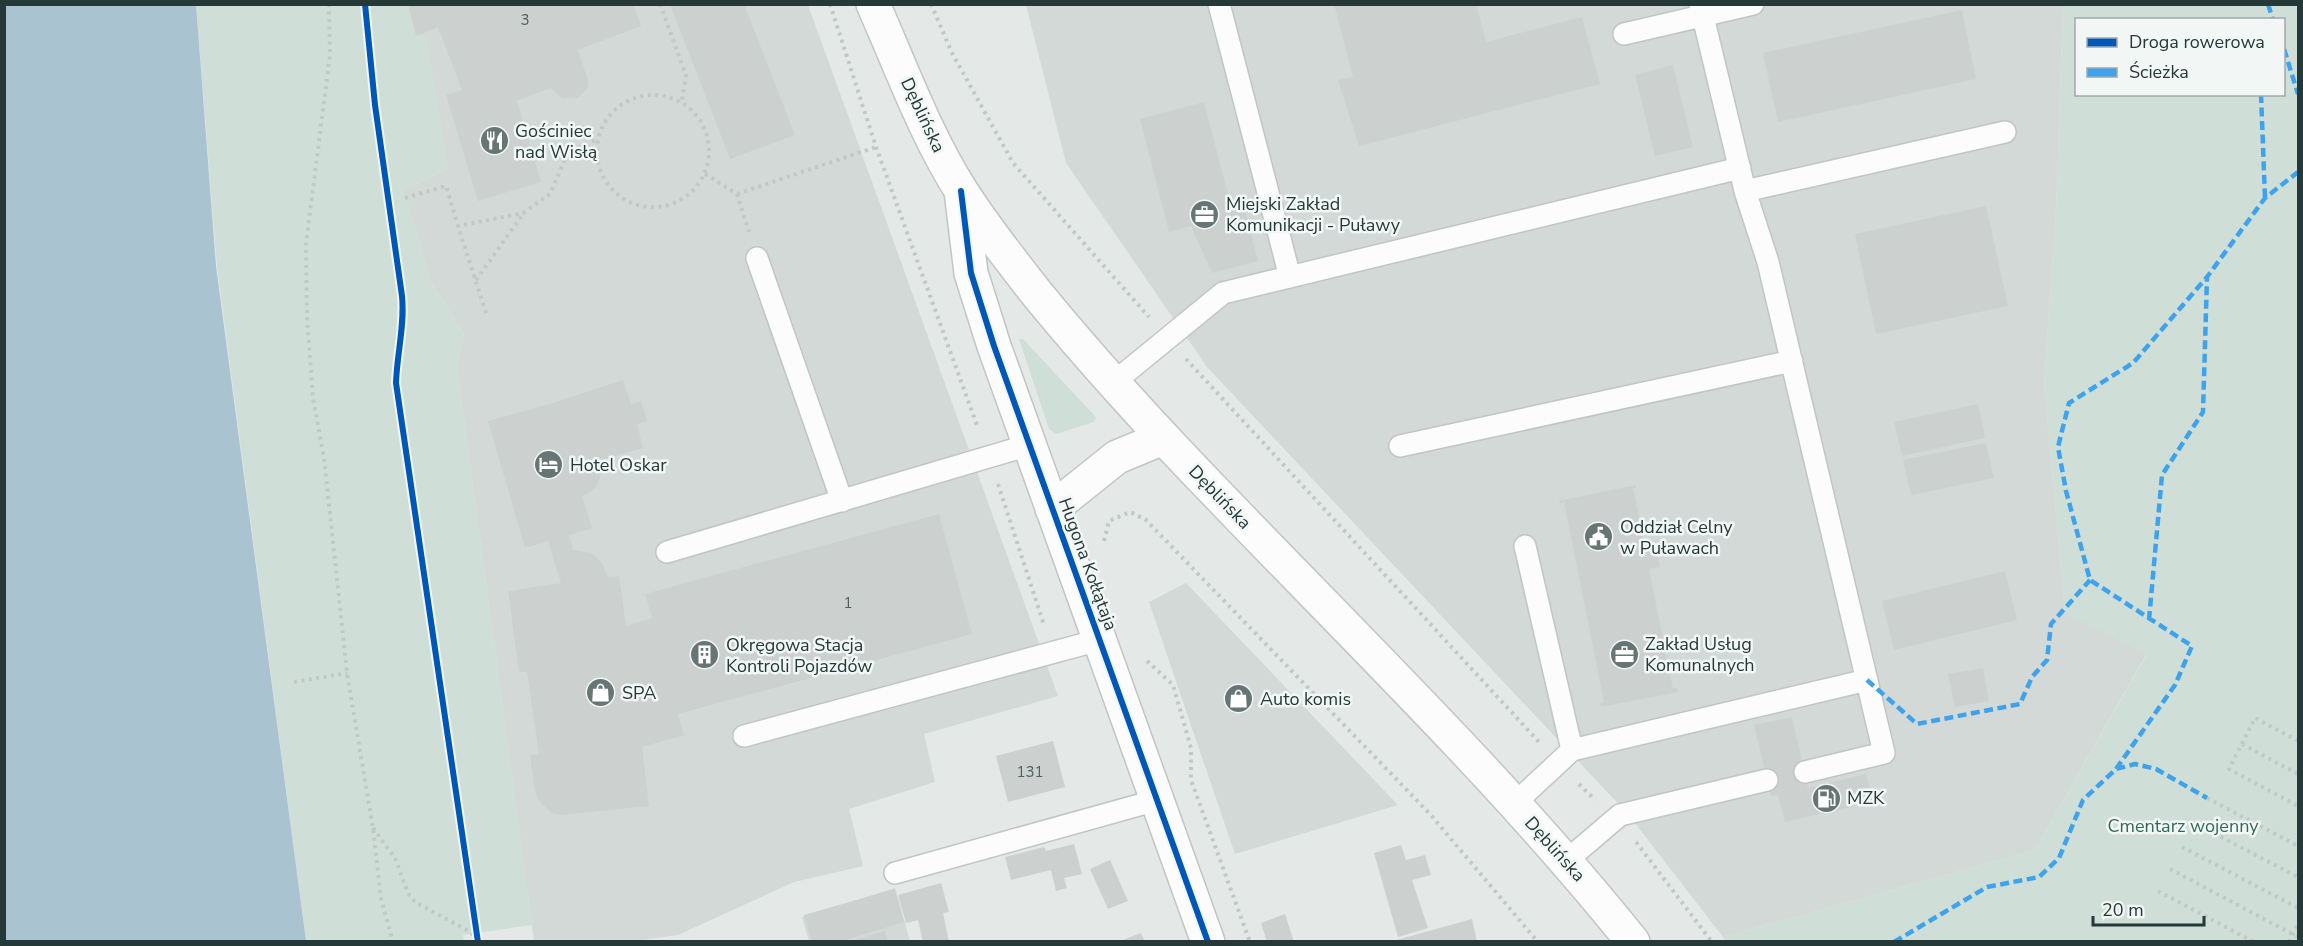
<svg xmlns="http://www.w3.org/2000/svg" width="2303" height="946" font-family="'Nunito Sans',sans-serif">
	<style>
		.built { fill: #d2d9d7 }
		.green { fill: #cfdfd8; fill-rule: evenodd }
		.water { fill: #aac3d1 }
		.building { fill: #ccd1d0 }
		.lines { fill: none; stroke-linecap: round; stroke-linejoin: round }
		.lane-casing { stroke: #c1c5c4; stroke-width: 24 }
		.street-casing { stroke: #c1c5c4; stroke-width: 36 }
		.secondary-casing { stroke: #c1c6c5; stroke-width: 36 }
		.path { stroke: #c1c8c8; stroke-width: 4; stroke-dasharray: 3 4.5; stroke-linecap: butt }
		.lane { stroke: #fbfcfb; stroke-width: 21 }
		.street { stroke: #fbfcfb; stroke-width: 33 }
		.secondary { stroke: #fbfcfb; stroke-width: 33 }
		.quiet { stroke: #3ea3ec; stroke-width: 4.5; stroke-dasharray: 9 4.5; stroke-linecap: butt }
		.cycleway-casing { stroke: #f2f7f6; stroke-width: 10 }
		.cycleway { stroke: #0057b8; stroke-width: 6 }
		.labels { text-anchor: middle; stroke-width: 5; stroke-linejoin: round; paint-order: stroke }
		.number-label { font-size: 15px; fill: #4f605f }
		.street-label { font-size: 18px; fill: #243938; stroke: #f2f7f6 }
		.poi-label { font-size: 18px; fill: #243938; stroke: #f2f7f6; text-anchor: start }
		.park-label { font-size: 18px; fill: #346a55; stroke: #f2f7f6 }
	</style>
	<rect width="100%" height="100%" fill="#e4e8e7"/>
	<path class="built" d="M408,5H808L1058,696L924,734L935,782L849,809L863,866L794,882L678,935L628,942L534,941L457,367L464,334L432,284L403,190L448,169L425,36H416Z
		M1026,5H2063L2056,210L2044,383L2065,613L2147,653L2035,850L1723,937L1628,814L1207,367L1066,163Z
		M1186,583L1398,805L1235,854L1149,602Z
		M895,888L910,941H809L802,917Z"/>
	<path class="green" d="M196,5H408L416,36H426L448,169L403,190L432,284L464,334L457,367L532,925L463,935L464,941H306L217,266Z
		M2063,5H2298V941H1725L1723,937L2035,850L2147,654L2065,614L2044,383L2056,210ZM2076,20H2284V94H2076Z
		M1019,339H1023L1094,415L1096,418L1094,422L1056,434L1049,429Z"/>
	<path class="water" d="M5,4L196,5L216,266L306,941H5Z"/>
	<path class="building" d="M408,4H633L641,26L578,50L588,80V87L578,98H562L551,88L517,101L541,182L478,201L446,95L462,90L438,27L416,36Z
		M670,4H744L795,135L730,159Z
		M1334,4H1476L1486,42L1582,17L1600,84L1359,146L1338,80L1353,77Z
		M1962,10L1976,79L1778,122L1763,53Z
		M1673,65L1693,147L1655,156L1635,75Z
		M1204,102L1230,202L1242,199L1258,261L1212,273L1191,226L1169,232L1140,119Z
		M1986,206L2008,306L1876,334L1855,234Z
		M623,380L631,404L641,401L647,421L637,424L643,448L602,460L603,469L596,488L582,496L592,528L569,535L573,550L591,553L602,563L608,577L619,576L626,626L652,618L645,594L939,514L972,634L678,714L684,735L642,747L649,806L560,815L552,813L543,805L538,800L534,786L530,755L539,754L527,672H519L508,591L561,583L548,541L525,548L488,421L553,403Z
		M1978,404L1985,438L1902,456L1894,422Z
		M1986,443L1994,478L1911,495L1903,460Z
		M1636,485V488H1633L1645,545L1655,543L1660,567L1649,569L1673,689L1677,688L1678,692L1601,707L1600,704L1604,702L1564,502L1560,504L1559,501Z
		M2005,571L2017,620L1894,650L1882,601Z
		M1983,668L1989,701L1955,707L1948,674Z
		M1792,717L1808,788L1866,774L1873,802L1785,822L1778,795L1771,796L1754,725Z
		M1053,741L1065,787L1008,802L996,756Z
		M1074,844L1082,874L1064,878L1067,888L1056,891L1051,870L1011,880L1005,857L1044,847L1046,851Z
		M1401,845L1406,860L1425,855L1431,875L1412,880L1428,928L1398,937L1374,853Z
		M1110,860L1128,901L1108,909L1090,869Z
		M941,883L949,912L943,913L949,942H923L918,920L906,923L898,895Z
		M895,889L904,922L839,942H812L804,915Z
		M1285,914L1294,942H1267L1261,923Z
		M1472,919L1477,942H1393V941Z
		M885,931L888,942H852V941Z
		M1141,933L1145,942H1120V941Z"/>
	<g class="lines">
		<defs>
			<path id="lane" d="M1219,4L1290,277
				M1700,4L1745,191L1768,262L1884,753L1805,772
				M1624,34L1753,4
				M1745,191L2005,132
				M757,258L842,501
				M1113,383L1223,293L1740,168
				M1400,446L1792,361
				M1525,546L1572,750
				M667,552L1029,445
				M744,736L1099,640
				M1514,804L1572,750L1867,680
				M1566,861L1620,815L1767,780
				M895,873L1157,800"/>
			<path id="street" d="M961,191L971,273L994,346L1208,942
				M1052,509L1117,457L1163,438"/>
			<path id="secondary" d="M873,4C901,67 925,134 962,192C985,228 1012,262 1038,295C1096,366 1158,433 1222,499C1361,644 1507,785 1633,942"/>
		</defs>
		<use href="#lane" class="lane-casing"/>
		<use href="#street" class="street-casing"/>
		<use href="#secondary" class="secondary-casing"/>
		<path class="path" d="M329,4L330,55L306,244L307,318L313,398L324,458L347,673L373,828L381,899L393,942
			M660,4L686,75L682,101
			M830,4L876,147L978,428
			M931,4L952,53L1013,163L1149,317
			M597 151a56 56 0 1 1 112 0a56 56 0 1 1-112 0Z
			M705,174L737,194L749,232
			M737,194L876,147
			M405,198L446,186L458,226
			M476,280L523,214
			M486,313L458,226L523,213L550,194L568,152L596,140
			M1186,359L1539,742
			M998,484L1044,625
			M1104,541L1109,521L1130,512L1145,519L1430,814L1538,942
			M1147,661L1173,685L1191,748V780L1250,942
			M294,682L347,673
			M2298,741L2255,718L2229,769L2298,806
			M2242,744L2298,774
			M1579,784L1595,800
			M2207,798L2298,846
			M2194,823L2298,877
			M373,828L395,858L408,893L415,902L465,929L483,942
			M1636,842L1712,942
			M2182,847L2298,908
			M2170,869L2298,937
			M2158,891L2254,942
			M2289,942L2298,924"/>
		<use href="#lane" class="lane"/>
		<use href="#street" class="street"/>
		<use href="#secondary" class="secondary"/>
		<path class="quiet" d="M2268,4L2273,20
			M2284,49L2298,94
			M2261,94L2265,198
			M2149,620L2162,475L2203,412L2207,277
			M1867,680L1917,724L2020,704L2032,677L2047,660L2051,624L2090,580
			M2116,769L2175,685L2192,646L2090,580L2066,491L2058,447L2069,403L2133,363L2207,277L2265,198L2298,172
			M1894,942L1987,887L2039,877L2059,858L2083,800L2116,769L2135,764L2156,769L2207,798"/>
		<defs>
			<path id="cycleway" d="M365,4L375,105L402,296C405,325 397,353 396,383L478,942
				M961,191L971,273L994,346L1208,942"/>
		</defs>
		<use href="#cycleway" class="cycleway-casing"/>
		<use href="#cycleway" class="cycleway"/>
	</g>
	<defs>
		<symbol id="restaurant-disc" viewBox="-11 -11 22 22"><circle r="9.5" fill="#677675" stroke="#f2f7f6"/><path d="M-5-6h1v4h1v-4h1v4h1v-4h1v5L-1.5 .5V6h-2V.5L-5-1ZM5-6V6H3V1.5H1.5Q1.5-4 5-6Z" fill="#fff"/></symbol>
		<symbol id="office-disc" viewBox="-11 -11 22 22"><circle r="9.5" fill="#677675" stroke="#f2f7f6"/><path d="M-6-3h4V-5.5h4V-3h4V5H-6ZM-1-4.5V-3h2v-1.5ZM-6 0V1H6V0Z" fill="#fff"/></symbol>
		<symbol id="hotel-disc" viewBox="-11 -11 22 22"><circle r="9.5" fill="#677675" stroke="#f2f7f6"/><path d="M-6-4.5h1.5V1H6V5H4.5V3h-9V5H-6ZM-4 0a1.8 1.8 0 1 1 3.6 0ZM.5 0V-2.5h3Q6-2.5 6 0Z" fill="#fff"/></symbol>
		<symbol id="civic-disc" viewBox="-11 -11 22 22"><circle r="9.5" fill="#677675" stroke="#f2f7f6"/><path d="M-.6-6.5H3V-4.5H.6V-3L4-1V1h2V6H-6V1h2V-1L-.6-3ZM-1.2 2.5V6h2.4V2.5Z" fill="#fff"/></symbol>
		<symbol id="building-disc" viewBox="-11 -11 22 22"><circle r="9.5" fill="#677675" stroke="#f2f7f6"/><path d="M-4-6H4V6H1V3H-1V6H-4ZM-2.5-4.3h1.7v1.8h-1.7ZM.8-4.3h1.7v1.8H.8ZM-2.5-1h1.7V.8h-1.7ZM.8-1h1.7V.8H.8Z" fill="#fff"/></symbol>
		<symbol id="shop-disc" viewBox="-11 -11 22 22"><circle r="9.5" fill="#677675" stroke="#f2f7f6"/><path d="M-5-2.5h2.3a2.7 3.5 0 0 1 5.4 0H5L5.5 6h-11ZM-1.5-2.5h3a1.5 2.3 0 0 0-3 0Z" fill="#fff"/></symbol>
		<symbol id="fuel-disc" viewBox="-11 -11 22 22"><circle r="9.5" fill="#677675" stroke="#f2f7f6"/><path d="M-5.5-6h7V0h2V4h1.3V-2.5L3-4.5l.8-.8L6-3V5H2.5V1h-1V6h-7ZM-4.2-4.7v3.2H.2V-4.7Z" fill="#fff"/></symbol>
	</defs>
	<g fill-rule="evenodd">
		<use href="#restaurant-disc" x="478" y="124" width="33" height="33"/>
		<use href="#office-disc" x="1188" y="198" width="33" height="33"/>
		<use href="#hotel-disc" x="532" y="448" width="33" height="33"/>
		<use href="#civic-disc" x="1582" y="520" width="33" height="33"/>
		<use href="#office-disc" x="1608" y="638" width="33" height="33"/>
		<use href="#building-disc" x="688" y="638" width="33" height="33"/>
		<use href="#shop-disc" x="584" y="676" width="33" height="33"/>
		<use href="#shop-disc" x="1222" y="682" width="33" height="33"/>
		<use href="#fuel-disc" x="1810" y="782" width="33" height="33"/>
	</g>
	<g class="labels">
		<g class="number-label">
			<text x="525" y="25">3</text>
			<text x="848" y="608">1</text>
			<text x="1030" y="777">131</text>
		</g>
		<g class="street-label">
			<text transform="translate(923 115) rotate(65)" y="6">Dęblińska</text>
			<text transform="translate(1220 497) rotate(46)" y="6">Dęblińska</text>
			<text transform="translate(1088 564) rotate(70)" y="6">Hugona Kołłątaja</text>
			<text transform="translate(1555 849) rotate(48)" y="6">Dęblińska</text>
		</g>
		<g class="poi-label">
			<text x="515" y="137">Gościniec<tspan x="515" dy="21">nad Wisłą</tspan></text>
			<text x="1226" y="210">Miejski Zakład<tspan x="1226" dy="21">Komunikacji - Puławy</tspan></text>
			<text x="570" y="471">Hotel Oskar</text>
			<text x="1620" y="533">Oddział Celny<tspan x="1620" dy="21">w Puławach</tspan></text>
			<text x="1645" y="650">Zakład Usług<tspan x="1645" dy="21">Komunalnych</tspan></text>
			<text x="726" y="651">Okręgowa Stacja<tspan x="726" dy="21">Kontroli Pojazdów</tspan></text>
			<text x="622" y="699">SPA</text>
			<text x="1260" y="705">Auto komis</text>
			<text x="1847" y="804">MZK</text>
		</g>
		<g class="park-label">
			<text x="2183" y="832">Cmentarz wojenny</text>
		</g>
	</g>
	<rect width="2303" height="946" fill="none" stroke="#243938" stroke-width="12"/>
	<rect x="2075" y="18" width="210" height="78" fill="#f2f7f6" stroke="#a0abaa" stroke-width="1.5"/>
	<rect x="2087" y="38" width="30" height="9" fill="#0057b8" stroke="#a0abaa" stroke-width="1.5"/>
	<text x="2129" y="48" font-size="18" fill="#243938">Droga rowerowa</text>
	<rect x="2087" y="68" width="30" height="9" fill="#3ea3ec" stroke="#a0abaa" stroke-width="1.5"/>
	<text x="2129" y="78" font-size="18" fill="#243938">Ścieżka</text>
	<path d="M2093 916v9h111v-9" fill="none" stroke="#243938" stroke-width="3"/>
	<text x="2102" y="916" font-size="18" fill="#243938" stroke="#f2f7f6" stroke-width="4.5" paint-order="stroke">20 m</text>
</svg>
